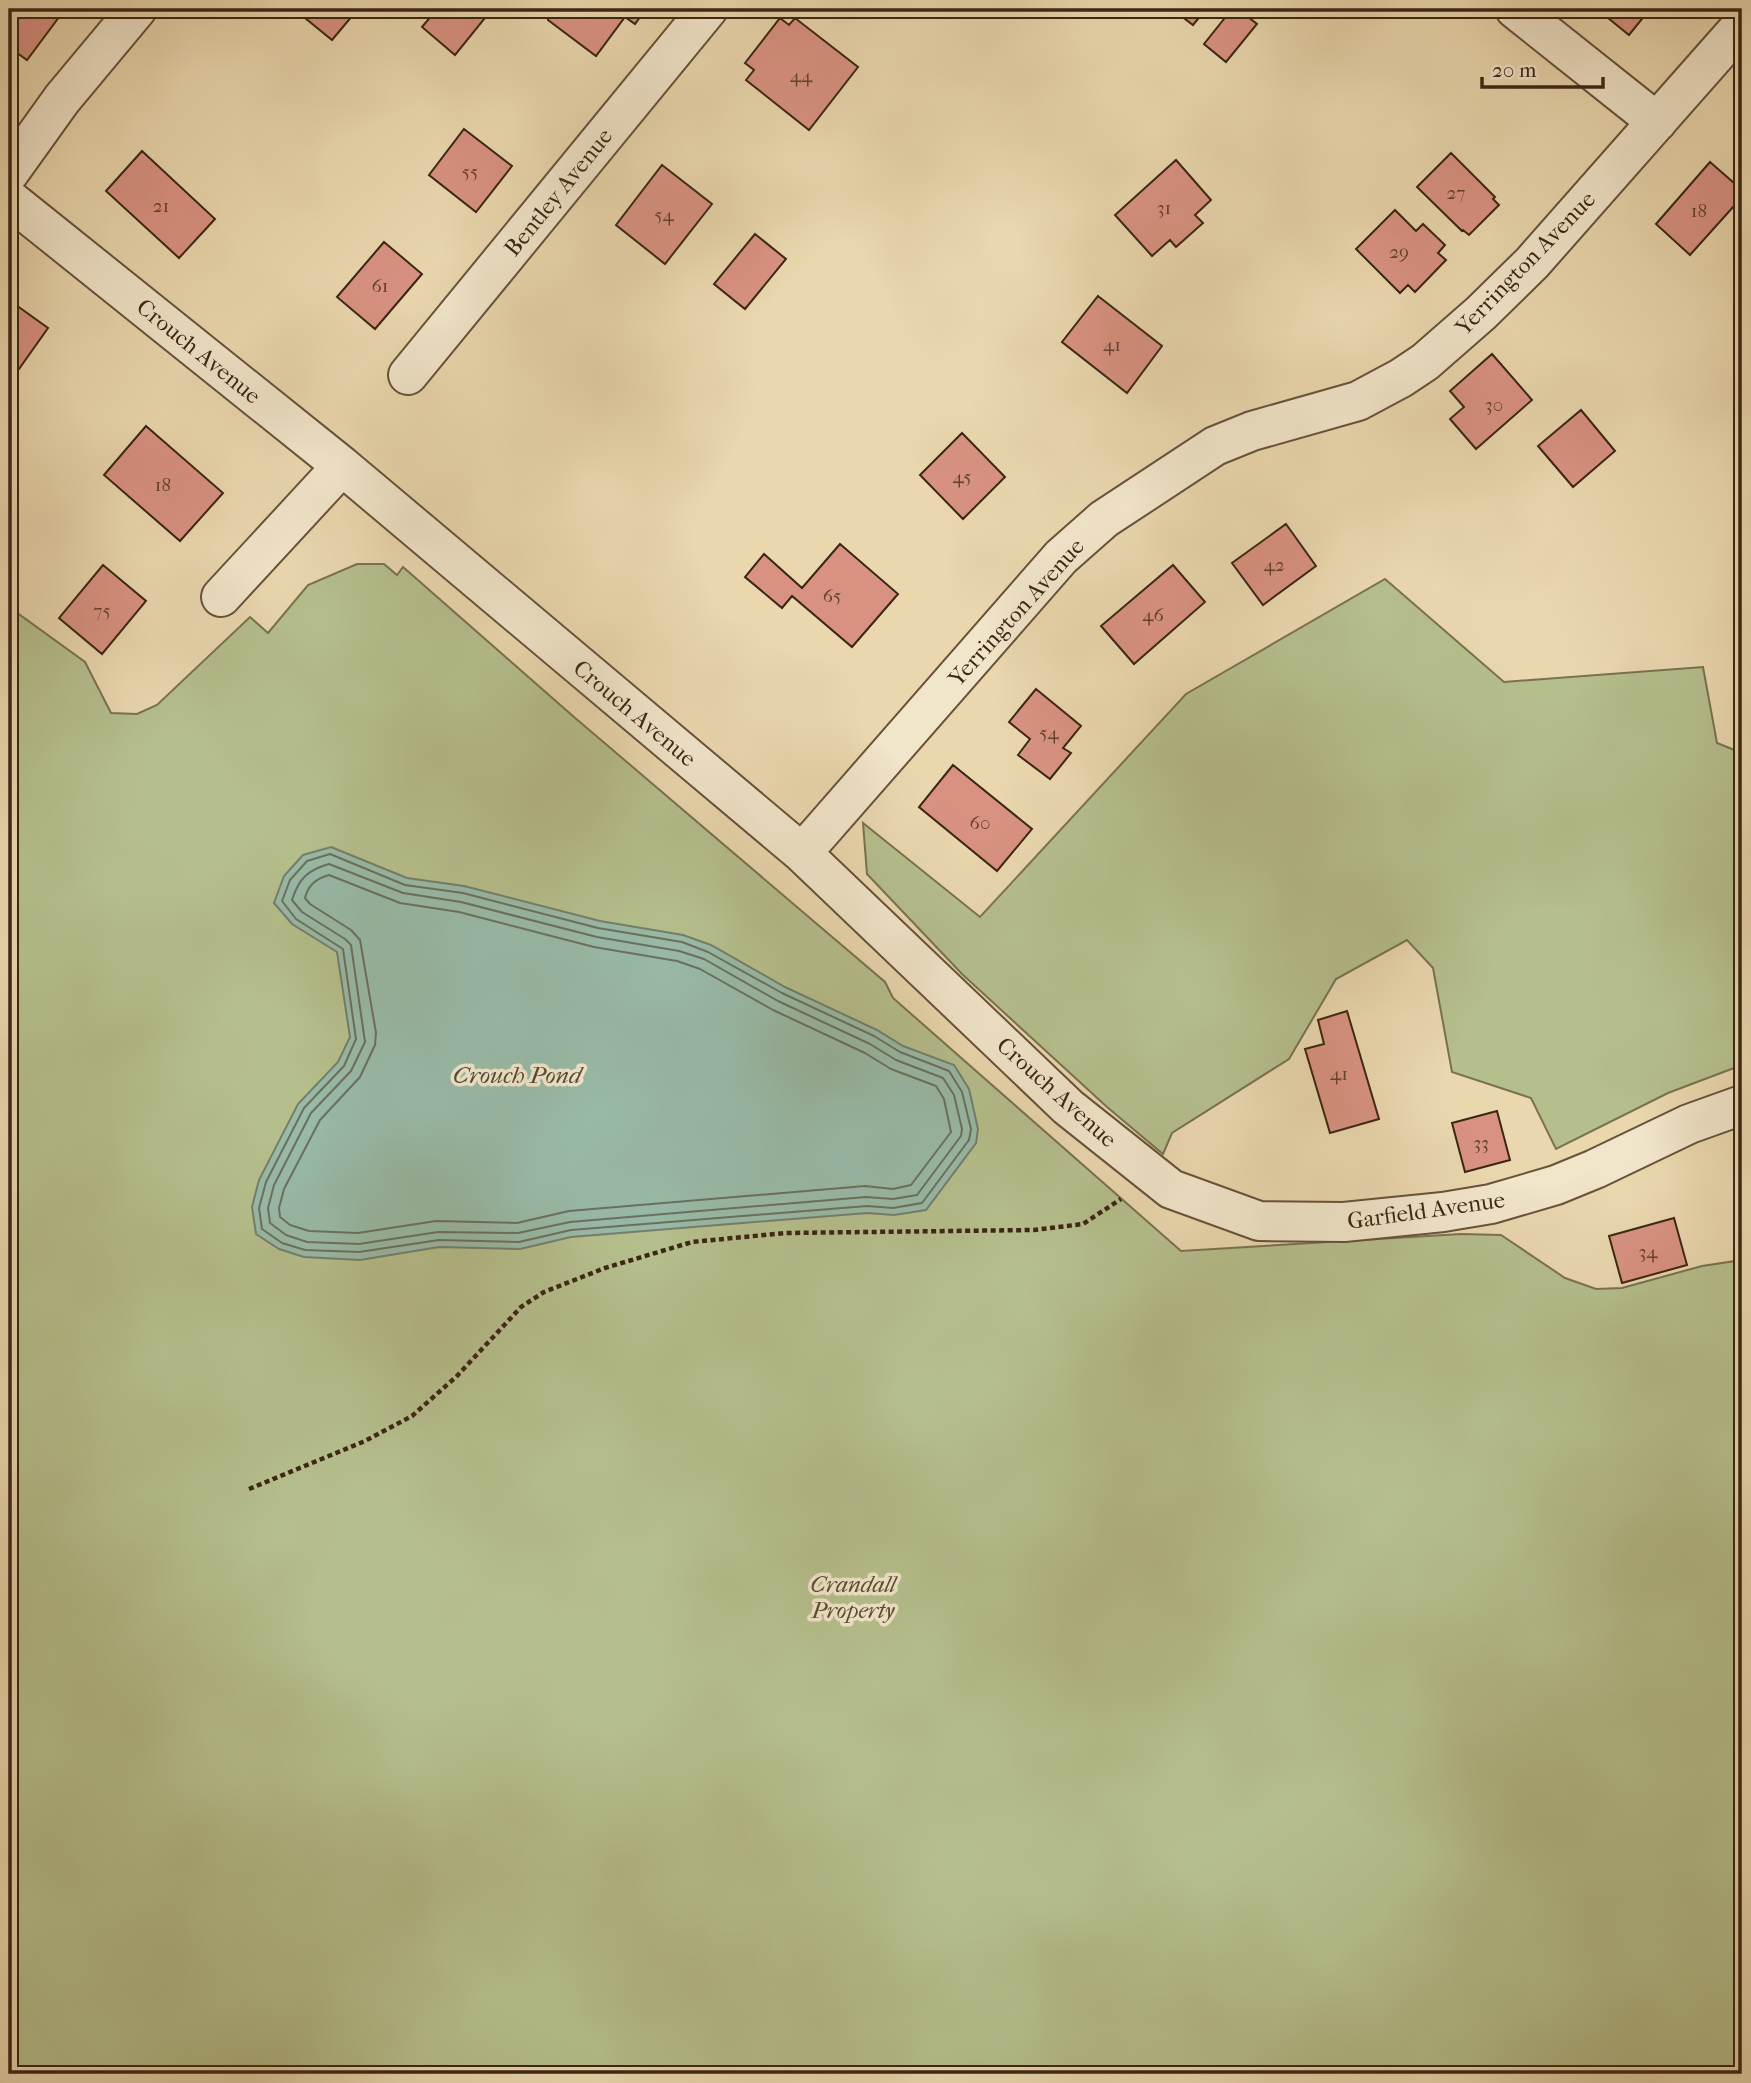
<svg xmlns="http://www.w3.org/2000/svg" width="1751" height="2083" font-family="'IM FELL French Canon',serif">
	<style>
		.green { fill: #b5bf8c; stroke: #787250; stroke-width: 2 }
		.water { fill: #98baa7; stroke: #737f6c; stroke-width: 2 }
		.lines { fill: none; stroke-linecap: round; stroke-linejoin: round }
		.shore { stroke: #6a705d; stroke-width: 2 }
		.building { fill: #d99282; stroke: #3b2613; stroke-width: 2 }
		.street-casing { stroke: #67523a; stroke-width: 42 }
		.path { stroke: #3b2613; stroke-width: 4.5; stroke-dasharray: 5 3.5; stroke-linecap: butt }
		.street { stroke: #f1e5ca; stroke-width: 38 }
		.labels { text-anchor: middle; stroke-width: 7; stroke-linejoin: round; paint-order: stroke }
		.number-label { font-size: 19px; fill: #62412f }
		.street-label { font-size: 23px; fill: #3b2613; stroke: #f1e5ca }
		.park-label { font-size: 23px; font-style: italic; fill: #5a4c31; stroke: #f1e5ca }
		.water-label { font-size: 24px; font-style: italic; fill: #524b38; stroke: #f1e5ca }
	</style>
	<rect width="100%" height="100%" fill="#ead7ae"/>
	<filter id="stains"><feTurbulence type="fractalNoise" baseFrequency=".00286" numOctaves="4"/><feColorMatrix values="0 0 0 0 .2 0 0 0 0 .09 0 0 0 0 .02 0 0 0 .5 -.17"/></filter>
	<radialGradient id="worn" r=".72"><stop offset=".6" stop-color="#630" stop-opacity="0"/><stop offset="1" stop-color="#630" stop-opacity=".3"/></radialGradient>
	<path class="green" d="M357,564H384L397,575L403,567L574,717L885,982L893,998L1181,1251L1461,1234L1501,1235L1565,1278L1596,1289L1622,1288L1702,1266L1742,1260V2074H9V607L85,662L111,713L137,714L157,705L250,617L268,633L308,585Z
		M1385,579L1504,682L1703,667L1717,743L1742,753V1065L1668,1093L1556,1149L1531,1098L1452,1072L1433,968L1407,940L1336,979L1289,1059L1172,1133L1163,1154L1107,1107L962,974L867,874L863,823L980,917L1186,694Z"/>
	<path class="water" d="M331,847L407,878L464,886L600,921L683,935L711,945L785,987L877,1030L903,1046L954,1065L969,1089L978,1129L976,1143L926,1210L894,1215L867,1213L571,1237L520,1249L439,1247L360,1260L304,1257L279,1249L256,1234L252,1207L259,1180L298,1104L338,1062L350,1037L337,952L292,924L274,903L284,876L303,855Z"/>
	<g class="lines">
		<path class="shore" d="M330,854L405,885L463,893L598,928L682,942L708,952L782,993L874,1036L900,1052L949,1071L962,1092L971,1129L969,1140L922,1203L893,1208L867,1206L571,1230L519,1242L439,1240L359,1252L305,1250L282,1243L262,1229L259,1208L266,1182L304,1108L344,1066L356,1039L343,949L296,919L282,901L290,880L307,861Z
			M329,864L403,893L461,902L597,937L679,951L704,959L778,1001L870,1044L896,1060L943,1078L954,1095L962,1129L961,1136L917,1195L893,1199L866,1197L570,1222L518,1233L438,1232L359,1244L307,1242L286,1235L270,1223L268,1208L274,1185L311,1113L351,1071L365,1042L351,945L345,939L302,912L292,900C299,878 308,870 329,864Z
			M329,875L400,903L459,912L594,947L677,961L700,969L773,1010L865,1053L891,1069L936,1086L944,1099L951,1132L911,1185L893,1189L865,1186L569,1211L517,1223L436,1221L358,1233L309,1231L290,1225L280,1217L279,1208L284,1189L320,1120L360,1077L375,1045L376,1033L360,940L351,930L310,904L305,898C308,885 317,878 329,875Z"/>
	</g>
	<path class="building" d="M9,9H65L27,60L9,47Z
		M294,9H358L332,40Z
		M437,9H474L485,18L455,55L422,27Z
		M543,9H638L643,13L635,24L625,17L596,56L548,20V12Z
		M1172,9H1206L1193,25Z
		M1232,9H1238L1257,24L1226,62L1204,44Z
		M1597,9H1650L1629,35Z
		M780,18L789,25L795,18L858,67L809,130L746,80L754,70L745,63Z
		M464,129L512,166L476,212L429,175Z
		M142,151L215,219L179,258L106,191Z
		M1451,153L1495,197L1493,199L1499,205L1469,235L1463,230L1462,231L1417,187Z
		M1176,160L1211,200L1195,215L1203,223L1176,247L1170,240L1152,256L1115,215Z
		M1710,162L1742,190V197L1690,255L1656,224Z
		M662,165L712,204L665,264L616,225Z
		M1395,210L1416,231L1423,224L1445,245L1438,253L1446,260L1415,292L1408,285L1400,293L1356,249Z
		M755,234L786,259L745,309L714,284Z
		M384,242L422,274L375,329L337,297Z
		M1098,296L1162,346L1127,393L1062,342Z
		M9,300L48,328L9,383Z
		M1492,354L1532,400L1476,449L1450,419L1464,407L1450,391Z
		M1581,410L1615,451L1573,487L1538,446Z
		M146,426L223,493L180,541L104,475Z
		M962,433L1005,477L963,519L920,475Z
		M1286,524L1316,566L1263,605L1232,563Z
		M840,544L898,594L852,647L792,596L782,608L745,577L764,554L802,588Z
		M103,565L146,601L102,654L59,618Z
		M1173,565L1205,602L1134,664L1101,626Z
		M1036,689L1081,726L1063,748L1071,753L1050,779L1018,755L1030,739L1009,722Z
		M953,765L1032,829L997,871L919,807Z
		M1347,1011L1379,1119L1330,1133L1305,1049L1324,1044L1318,1020Z
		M1497,1111L1510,1160L1465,1172L1452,1123Z
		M1674,1218L1687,1265L1622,1283L1609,1236Z"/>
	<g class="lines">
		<defs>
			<path id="street" d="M1515,9L1657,122
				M9,173L62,99L137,9
				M9,199L342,466L802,853L1068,1107L1171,1189L1259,1221L1344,1222L1443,1212L1491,1204L1556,1185L1595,1169L1689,1124L1742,1105
				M408,375L708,9
				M221,597L342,466
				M802,853L1061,557L1104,519L1215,446L1252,431L1358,401L1401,378L1425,362L1481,313L1532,263L1742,25"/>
		</defs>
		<use href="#street" class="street-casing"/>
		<path class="path" d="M249,1489L365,1441L412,1416L457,1376L521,1307L544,1292L605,1268L692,1242L785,1233L1034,1230L1083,1224L1121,1199"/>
		<use href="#street" class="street"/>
	</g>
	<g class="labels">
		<g class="number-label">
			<text x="801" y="82">44</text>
			<text x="470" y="178">55</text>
			<text x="1456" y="199">27</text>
			<text x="161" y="212">21</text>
			<text x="1164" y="214">31</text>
			<text x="1699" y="217">18</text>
			<text x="664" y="221">54</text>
			<text x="1399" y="258">29</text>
			<text x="380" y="292">61</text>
			<text x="1112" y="351">41</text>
			<text x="1494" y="411">30</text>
			<text x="962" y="483">45</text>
			<text x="163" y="491">18</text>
			<text x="1274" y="571">42</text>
			<text x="832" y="602">65</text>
			<text x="102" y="617">75</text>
			<text x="1153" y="621">46</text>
			<text x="1049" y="739">54</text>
			<text x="980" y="829">60</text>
			<text x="1339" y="1080">41</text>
			<text x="1481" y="1149">33</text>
			<text x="1648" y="1258">34</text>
		</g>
		<g class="street-label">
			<text transform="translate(558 192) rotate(-51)" y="8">Bentley Avenue</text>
			<text transform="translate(1525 263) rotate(-46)" y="8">Yerrington Avenue</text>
			<text transform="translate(199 351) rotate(39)" y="8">Crouch Avenue</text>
			<text transform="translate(1016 612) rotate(-48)" y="8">Yerrington Avenue</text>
			<text transform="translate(635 713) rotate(40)" y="8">Crouch Avenue</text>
			<text transform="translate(1057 1092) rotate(42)" y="8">Crouch Avenue</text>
			<text transform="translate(1426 1210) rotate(-8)" y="8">Garfield Avenue</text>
		</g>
		<g class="park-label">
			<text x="853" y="1592">Crandall<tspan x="853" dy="26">Property</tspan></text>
		</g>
		<g class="water-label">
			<text x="517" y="1083">Crouch Pond</text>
		</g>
	</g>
	<rect width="1751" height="2083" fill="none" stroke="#ead7ae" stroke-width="35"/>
	<rect x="10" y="10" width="1730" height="2062" fill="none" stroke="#3b2613" stroke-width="3.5"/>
	<rect x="18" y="18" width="1716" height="2048" fill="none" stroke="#3b2613" stroke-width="2"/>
	<path d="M1482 77v10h121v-10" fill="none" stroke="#3b2613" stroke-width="3.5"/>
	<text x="1492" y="77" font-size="21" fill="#3b2613" stroke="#f1e5ca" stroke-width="5" paint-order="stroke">20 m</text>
	<rect width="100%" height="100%" filter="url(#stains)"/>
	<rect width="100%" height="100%" fill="url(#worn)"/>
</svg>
